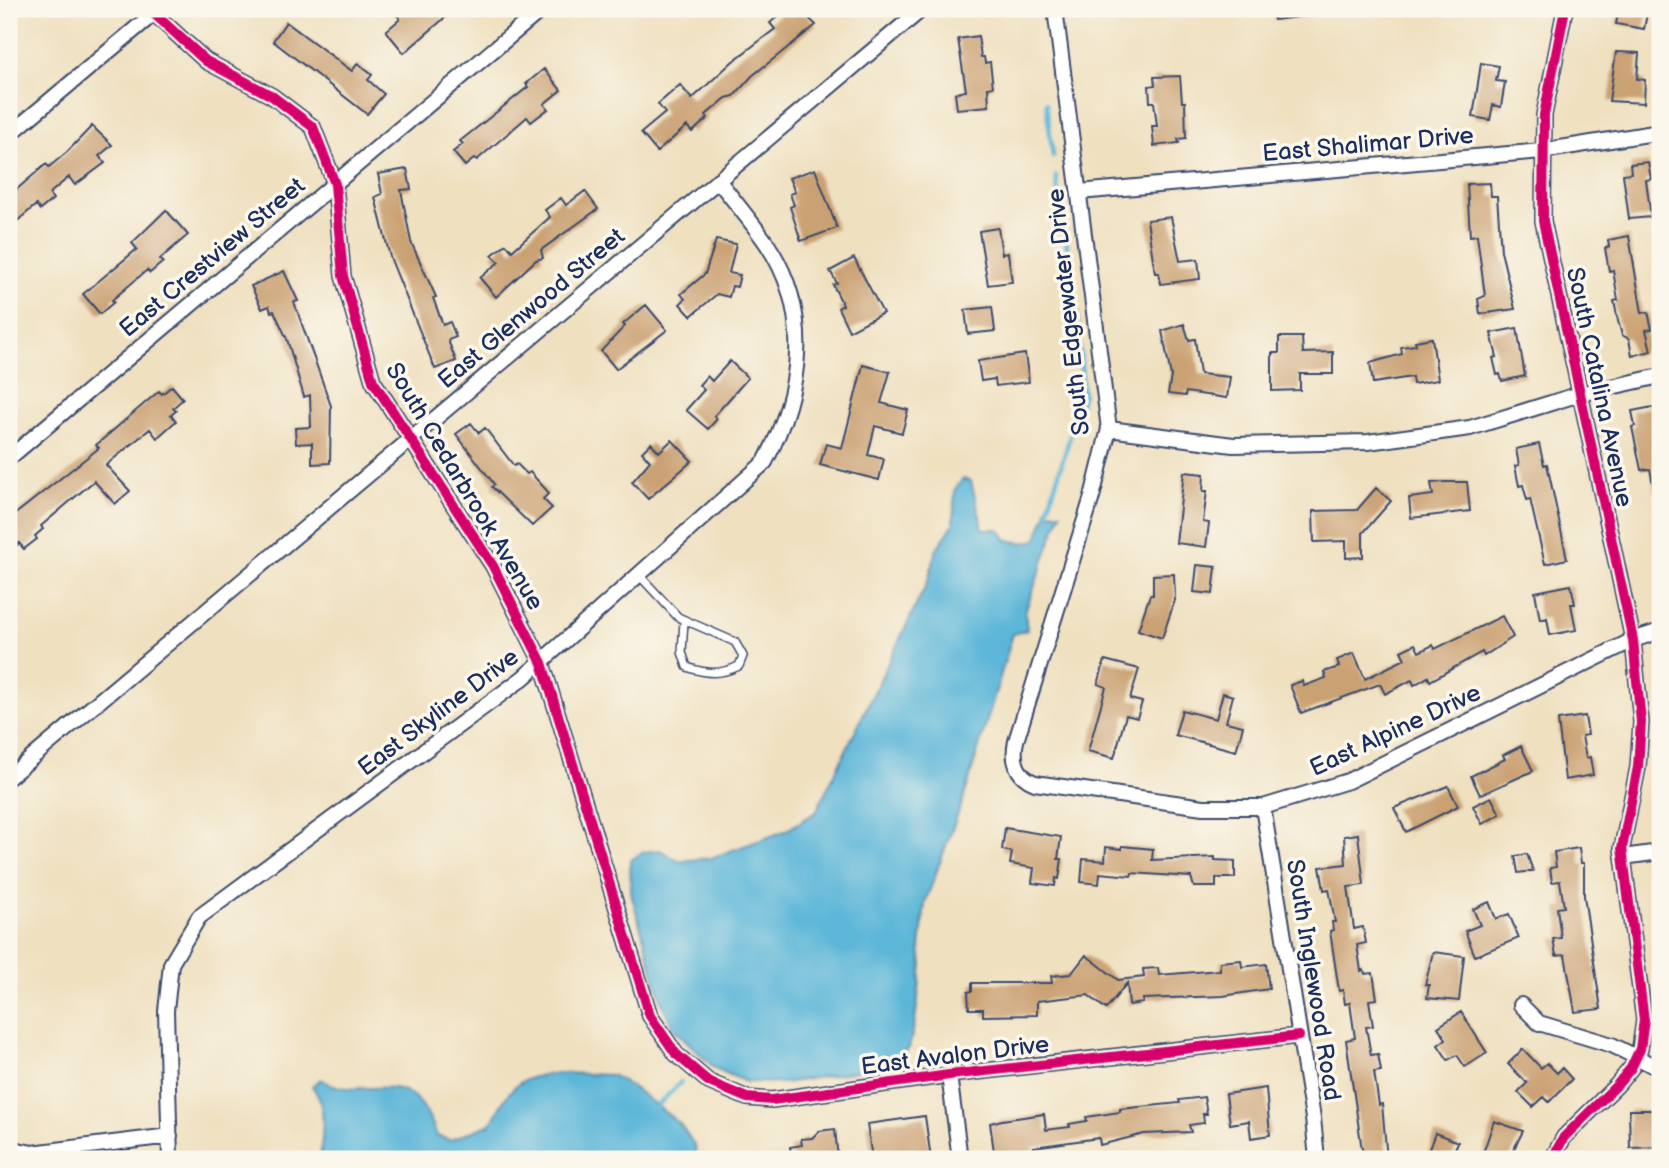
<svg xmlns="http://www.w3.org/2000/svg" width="1669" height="1168" font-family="'Balsamiq Sans',sans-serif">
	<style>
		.water { fill: #5bb6d8; stroke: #3b729b; stroke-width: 2 }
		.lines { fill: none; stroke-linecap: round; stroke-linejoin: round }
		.stream { stroke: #5bb6d8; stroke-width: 4.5 }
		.building { fill: #caa173 }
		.service-casing { stroke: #3b4a6d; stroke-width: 10 }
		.minor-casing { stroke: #3b4a6d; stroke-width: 18 }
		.service { stroke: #fff; stroke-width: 7 }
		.minor { stroke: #fff; stroke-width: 14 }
		.cycleway-casing { stroke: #fbf7ec; stroke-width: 15 }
		.cycleway { stroke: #d6006c; stroke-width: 10 }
		.labels { text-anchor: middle; stroke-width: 7; stroke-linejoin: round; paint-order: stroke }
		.street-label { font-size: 24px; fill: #1b2f5e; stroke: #fbf7ec }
	</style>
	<rect width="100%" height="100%" fill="#fbf7ec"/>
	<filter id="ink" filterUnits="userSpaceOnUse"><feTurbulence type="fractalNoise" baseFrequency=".0143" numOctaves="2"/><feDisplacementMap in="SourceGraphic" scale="14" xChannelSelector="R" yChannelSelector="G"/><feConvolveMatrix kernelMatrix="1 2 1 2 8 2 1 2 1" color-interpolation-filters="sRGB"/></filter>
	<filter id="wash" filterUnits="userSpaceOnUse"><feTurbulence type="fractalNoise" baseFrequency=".00686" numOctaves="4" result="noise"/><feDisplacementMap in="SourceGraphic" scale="28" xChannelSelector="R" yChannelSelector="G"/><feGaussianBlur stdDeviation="1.57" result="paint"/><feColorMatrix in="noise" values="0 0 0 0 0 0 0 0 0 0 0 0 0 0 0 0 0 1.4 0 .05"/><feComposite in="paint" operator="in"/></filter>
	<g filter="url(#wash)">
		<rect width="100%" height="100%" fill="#efe0c0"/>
		<path class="water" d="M963,479L971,481L983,529H999L1007,540L1022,543L1036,540L1047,512L1061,513L1025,612L1027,630L1013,634L964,797L925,903L920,948L922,965L915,1021L909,1048L897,1060L876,1068L784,1083L746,1082L714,1068L673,1028L662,1003L631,893L630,860L644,852L660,850L679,861L711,858L785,831L816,812L928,581L936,550L953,525L955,489Z
			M561,1073L612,1075L634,1088L680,1124L695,1146L697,1159H320C322,1134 328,1107 312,1086L321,1079C367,1108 409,1054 437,1136L450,1140L491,1124C512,1084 516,1077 561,1073Z"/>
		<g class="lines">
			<path class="stream" d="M1046,103L1053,156
				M1056,176L1058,192
				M1061,209L1073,283
				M1047,512L1083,394L1076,300
				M657,1106L681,1082"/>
		</g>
		<g id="blocks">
			<path class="building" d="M392,9H455L404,53L386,31L400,19Z
				M799,9L816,25L752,76L734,96L726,98L706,115L708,118L692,132L687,126L657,152L641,133L665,113L658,104L680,85L692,99L732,62L775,29L770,23L785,10L790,16Z
				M1273,9H1307L1308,16L1274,20Z
				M1619,9H1648L1644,29L1616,24Z
				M286,22L352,71L358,63L372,75L368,80L384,94L367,114L273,41Z
				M978,36L981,57H984L985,63L990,62L993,87L988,88L989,106L957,109L955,93L966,91L958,39Z
				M1616,52L1639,53L1637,79L1645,80L1644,103L1609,101Z
				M1481,63L1499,66L1496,81L1505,82L1501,107L1493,105L1490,120L1473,117Z
				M544,69L561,90L544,104L548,109L531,122L527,117L477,160L475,158L465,166L453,152L463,144L460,141L528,87L526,84Z
				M1180,76L1182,102H1185L1186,138L1178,139L1179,143L1154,146L1152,126H1157L1154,102H1150L1149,86L1155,85L1154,77Z
				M92,126L112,145L99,156L105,163L75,185L69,177L49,194L53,199L40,210L36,205L9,228V196L46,164L49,167L67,152Z
				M1648,162L1651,179L1646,180L1651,217L1629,219L1623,174L1631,173L1630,164Z
				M407,169L411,189L401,190L411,242L436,297L433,298L443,325L450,322L456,337L448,340L456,361L435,369L390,257L375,197L382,194L378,174Z
				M815,169L837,228L801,241L790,207L794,205L790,194L795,192L789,178Z
				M1490,183L1491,196H1497L1501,251L1515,309L1480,314L1478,299L1485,296L1477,235L1470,236L1467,184Z
				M585,191L598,209L541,250L543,258L536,260L496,297L480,278L499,262L492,255L506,244L512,251L550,217L545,210L561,198L566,205Z
				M166,210L188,235L160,259L163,262L150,273L147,270L112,300L114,302L100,314L83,294L137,249L132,243Z
				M1171,217L1180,261L1198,259L1200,279L1161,284L1159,273H1155L1147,220Z
				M998,228L1002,254L1008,253L1012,282L988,285L979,231Z
				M1629,236L1642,313L1648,312L1652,329L1646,330L1651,351L1632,356L1629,339L1622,335L1618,321L1614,301L1618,300L1613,270L1609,271L1605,248L1609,247L1608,240Z
				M716,240L736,244L729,273L740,275L737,287L732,286L729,297L717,294L691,316L680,304L685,299L681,294L705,274Z
				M854,258L883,313L849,331L838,308L843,305L833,285L837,283L830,271Z
				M284,271L298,301L294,302L331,406L330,463L312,464V443L296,444L295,428L311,427L310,395L304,397L287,339L274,311L271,312L269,306L262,309L251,286Z
				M646,305L667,330L616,369L601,351L625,326L623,324Z
				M992,307L995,331L968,334L965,310Z
				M1184,324L1189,340L1195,339L1200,374L1230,377L1227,398L1186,392L1185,396L1168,394L1171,376L1162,331Z
				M1517,328L1525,376L1502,381L1500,374L1497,375L1493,358L1497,357L1491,333Z
				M1279,337H1302L1303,353L1333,352V374H1300V390L1272,391V353H1279Z
				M1432,338L1438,380L1413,384L1412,377L1373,383L1370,363L1402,354L1401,347L1416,345L1415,341Z
				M1025,354L1029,382L996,386L995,379L981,381L978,361Z
				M730,361L748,378L714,416L717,419L708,429L686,410L704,390L699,385L707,376L712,381Z
				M863,365L890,372L881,403L908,410L902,433L875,426L868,455L884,459L879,480L820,465L826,444L842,448Z
				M172,386L183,399L173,408L176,411L171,415L176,421L157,438L150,429L106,465L130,491L115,504L94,481L41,526L43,529L35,536L37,539L24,549L19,543L9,552V519L99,448L96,445L159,391L162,394Z
				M1653,407L1660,428V494H1655L1650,469L1641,470L1632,427L1635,426L1632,411Z
				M471,423L479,433L485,428L514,466L517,464L527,474L530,472L549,493L543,499L552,508L532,526L492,487L494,484L456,434Z
				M672,440L692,461L648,499L632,482L650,461L642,452L651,443L659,452Z
				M1539,444L1544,465L1547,464L1567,559L1545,564L1530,499L1527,500L1523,485L1519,486L1515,466L1519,465L1516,449Z
				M1184,472L1204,474L1203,491H1207L1203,522L1209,523L1206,547L1176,543Z
				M1445,482H1467L1470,511L1411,518L1409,498L1433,495L1431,483Z
				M1376,488L1391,501L1363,533V557L1346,558V541L1314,542L1313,511L1357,510Z
				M1197,565L1216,567L1213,594L1194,592Z
				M1174,574L1175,600L1162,638L1138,630L1150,595H1153V575Z
				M1571,585L1575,604H1571L1576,630L1550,635L1547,618L1540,620L1535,592Z
				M1502,616L1513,637L1484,656L1482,652L1430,681L1428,677L1414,685L1412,680L1385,694L1380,684L1301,713L1290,685L1302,681L1304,686L1326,678L1324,672L1339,667L1337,660L1354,653L1365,679L1405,659L1401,651L1415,644L1419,652L1433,645L1435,649Z
				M1105,660L1139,669L1130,699L1142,702L1137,718L1126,715L1114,758L1088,751L1106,687L1098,684Z
				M1223,693L1233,696L1226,722L1243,726L1236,751L1175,735L1182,710L1216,719Z
				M1585,716L1588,735L1582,736L1586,758L1590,757L1593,775L1565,780L1558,720Z
				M1521,746L1533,771L1480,795L1471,776L1505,759L1503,755Z
				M1448,786L1458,806L1406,832L1394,808Z
				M1491,797L1500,814L1482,824L1473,806Z
				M1005,828L1061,837L1058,859H1062L1059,879L1056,878L1055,886L1032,883L1034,868L1010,864L1012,852L1002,850Z
				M1358,834L1364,885L1348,887L1354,929L1363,927L1366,943L1357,945L1361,971L1364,970L1365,974L1373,973L1377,999L1369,1000L1373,1026L1366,1027L1371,1055L1378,1054L1381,1071L1374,1072L1379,1105L1382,1104L1387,1159H1364L1361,1143L1346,1040L1355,1038L1350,1003L1345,1004L1343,990L1339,991L1330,931L1333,930L1332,922H1335L1329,889L1324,890L1320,867L1346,864L1344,836Z
				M1122,846L1153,849L1152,860L1215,857V860L1235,861V878H1216V887H1194L1191,877L1132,873L1131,876L1100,873L1099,884L1081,882L1083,859L1105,861L1106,847L1122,849Z
				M1579,848L1581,863H1584V896L1601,1009L1575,1012L1565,955L1556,956L1553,939L1561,938L1557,908L1564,907L1560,881L1552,882L1550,868L1556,867L1554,852Z
				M1527,854L1533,871L1518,873L1515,856Z
				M1489,902L1496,919L1509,914L1519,938L1475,956L1465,931L1480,925L1473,909Z
				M1433,952L1464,956L1459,1001L1427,998L1429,985H1425Z
				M1086,955L1118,980L1144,977L1143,969L1158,968L1159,975L1220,970V962L1241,960L1242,967L1266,964L1269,989L1223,996L1143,999V1003L1129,1005L1127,983L1106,1009L1088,995L1037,1001V1015L983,1016V1009H969L968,992L972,991V983H1052L1051,976L1071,974Z
				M1461,1012L1487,1053L1465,1067L1457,1055L1448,1060L1438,1045L1446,1039L1438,1027Z
				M1523,1049L1541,1068L1547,1063L1557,1073L1562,1068L1572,1079L1549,1102L1544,1097L1533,1107L1518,1092L1527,1083L1508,1064Z
				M1266,1088L1270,1135L1251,1138L1249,1121L1230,1124L1226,1094Z
				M1204,1097L1207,1114H1203L1204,1123L1189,1125L1191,1132L1144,1134L1100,1145L1099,1138L1033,1147L1035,1159H995L990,1123L1002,1120L1044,1114L1046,1130L1070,1127L1069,1124L1087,1121L1086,1117L1120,1112V1109L1180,1103L1179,1100Z
				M1629,1110H1660V1147L1630,1148Z
				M925,1116L931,1159H872L867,1124Z
				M1494,1121L1523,1131L1509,1159H1481Z
				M835,1129L838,1159H792L790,1147L802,1145L801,1139L812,1138L819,1131Z
				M1435,1133L1458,1142L1451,1159L1428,1152Z"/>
		</g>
	</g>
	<g filter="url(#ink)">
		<use href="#blocks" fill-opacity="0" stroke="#3b4a6d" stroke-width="2"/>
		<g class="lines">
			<defs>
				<path id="service" d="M639,575L678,617L735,642L743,656L739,666C720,675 706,674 687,667L682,652L684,621"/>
				<path id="minor" d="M149,9L206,61L272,96L313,127L335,184L343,276L373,381L493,566L542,663L650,1016L676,1054L709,1082L747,1098L772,1100L949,1075L1299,1036
					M1055,9L1109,429L1092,497L1016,741C1012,760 1016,776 1035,783L1203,807H1263L1348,781L1633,640L1660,631
					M9,135L159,9
					M1079,192L1542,151L1660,132
					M1109,429L1233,445L1368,442L1470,428L1580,394L1660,376
					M9,458L542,9
					M9,777L922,9
					M1263,807L1313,1118L1317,1159
					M1623,857L1660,852
					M1521,1005L1539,1023L1612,1045L1660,1069
					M949,1075L960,1159
					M9,1148L32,1153L170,1136
					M170,1159L166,1011L171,964L199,917L523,678L765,462C802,392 813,313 767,244C752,222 734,201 718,180
					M1552,1159L1564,1137L1617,1085L1631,1068L1640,1049L1644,1020L1622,848L1638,767L1641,722L1633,640L1543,221L1544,115L1565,9"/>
			</defs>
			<use href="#service" class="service-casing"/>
			<use href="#minor" class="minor-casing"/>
			<use href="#service" class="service"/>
			<use href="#minor" class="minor"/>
			<defs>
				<path id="cycleway" d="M149,9L206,61L272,96L313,127L335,184L343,276L373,381L493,566L542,663L650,1016L676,1054L709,1082L747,1098L772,1100L949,1075L1299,1036
					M1552,1159L1564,1137L1617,1085L1631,1068L1640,1049L1644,1020L1622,848L1638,767L1641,722L1633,640L1543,221L1544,115L1565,9"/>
			</defs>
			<use href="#cycleway" class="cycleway-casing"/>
			<use href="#cycleway" class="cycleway"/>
		</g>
	</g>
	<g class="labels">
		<g class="street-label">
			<text transform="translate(1368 144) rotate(-5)" y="8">East Shalimar Drive</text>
			<text transform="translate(212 257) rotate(-40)" y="8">East Crestview Street</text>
			<text transform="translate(531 308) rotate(-40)" y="8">East Glenwood Street</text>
			<text transform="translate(1068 312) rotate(-96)" y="8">South Edgewater Drive</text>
			<text transform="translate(1600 387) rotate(78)" y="8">South Catalina Avenue</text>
			<text transform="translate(465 486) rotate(59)" y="8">South Cedarbrook Avenue</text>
			<text transform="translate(438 712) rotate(-37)" y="8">East Skyline Drive</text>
			<text transform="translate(1395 730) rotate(-25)" y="8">East Alpine Drive</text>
			<text transform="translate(1314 980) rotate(81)" y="8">South Inglewood Road</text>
			<text transform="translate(955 1055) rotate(-7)" y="8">East Avalon Drive</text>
		</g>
	</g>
	<rect width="1669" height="1168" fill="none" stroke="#fbf7ec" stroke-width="35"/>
</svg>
